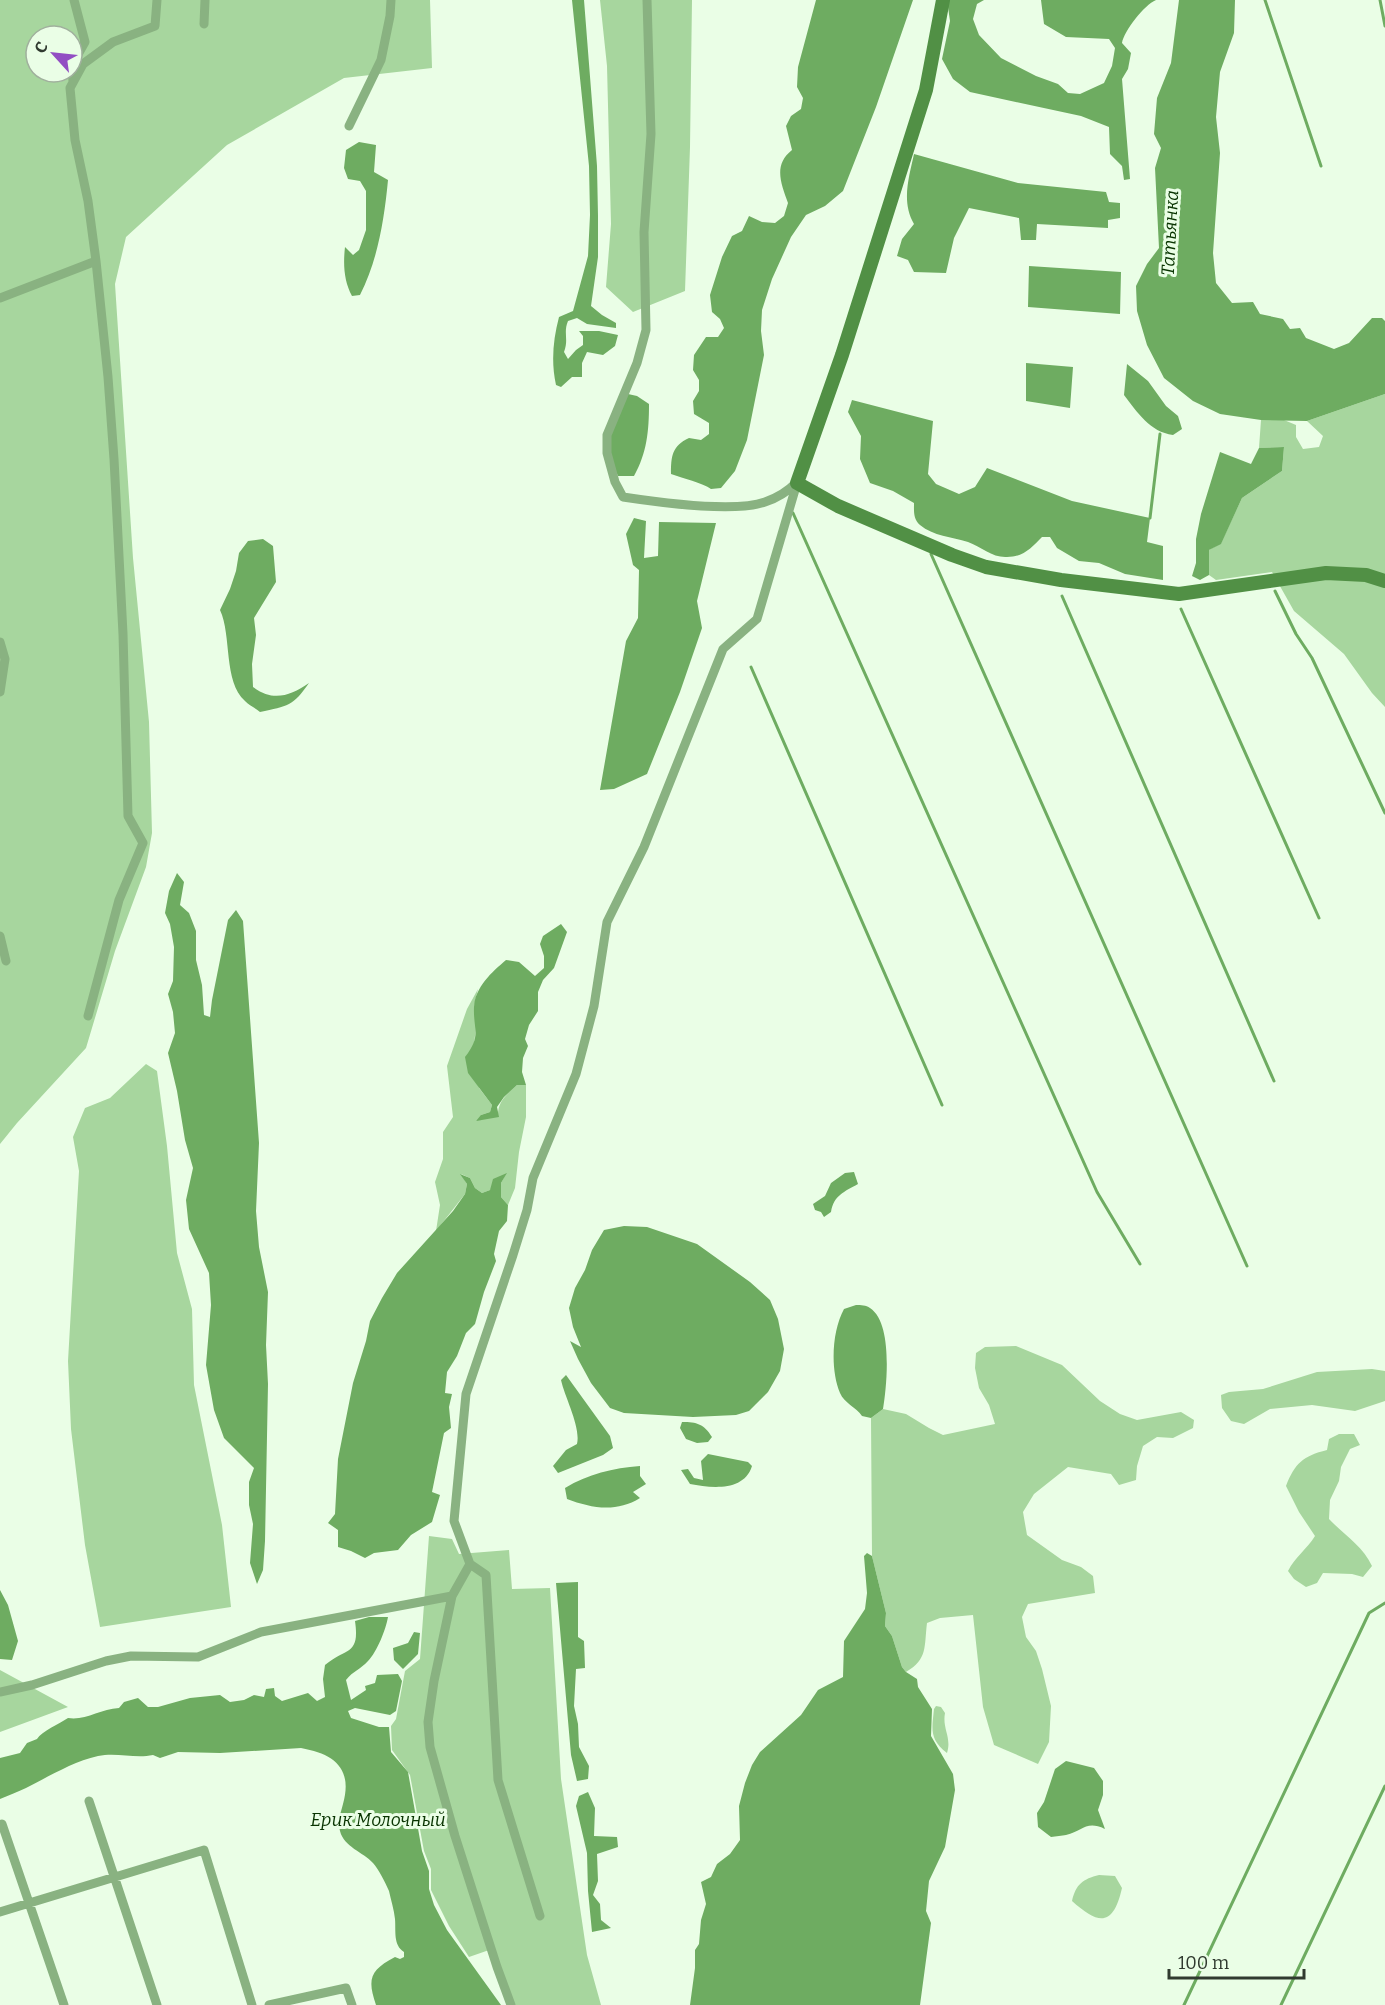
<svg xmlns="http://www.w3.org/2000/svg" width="1385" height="2005" font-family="Bitter,serif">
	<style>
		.green { fill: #a7d69e; fill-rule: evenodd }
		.water { fill: #6eac61 }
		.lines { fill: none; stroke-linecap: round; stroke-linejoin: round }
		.stream { stroke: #6eac61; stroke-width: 3 }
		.street { stroke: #89b281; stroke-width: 9 }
		.secondary { stroke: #519045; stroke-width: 14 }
		.labels { text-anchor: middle; stroke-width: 6; stroke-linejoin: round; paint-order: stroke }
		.water-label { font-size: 18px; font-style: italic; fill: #083400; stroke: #eafee6 }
	</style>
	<rect width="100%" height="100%" fill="#eafee6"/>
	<path class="green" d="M0,0H430L432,68L344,78L227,145L126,237L115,284L133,558L149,722L152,833L146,867L115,951L86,1048L17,1123L0,1144ZM36,36H72V72H36Z
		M600,0H692L690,147L685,291L633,312L606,287L611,224L607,66Z
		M1385,394V707L1372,693L1344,654L1294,611L1272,572L1216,580L1209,575V550L1221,543L1242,498L1282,471L1284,447L1259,448L1261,420H1284L1296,425V437L1303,449L1319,447L1323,436L1307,421Z
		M478,989L474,1006L476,1026L474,1045L479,1088L492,1105L490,1112L481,1115L498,1117C497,1102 506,1095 517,1085H526V1117L519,1152L515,1188L508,1205L501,1197V1183L506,1174L490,1190L482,1193L475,1188L470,1178L461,1174L467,1184L465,1194L436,1231L440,1205L435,1182L443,1159V1132L453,1117L447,1066L467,1009Z
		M146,1064L157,1071L167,1146L177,1253L192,1309L194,1385L222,1525L231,1607L100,1627L85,1545L71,1429L68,1361L79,1171L73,1137L85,1108L110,1098Z
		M1016,1346L1062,1365L1100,1401L1120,1414L1137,1420L1181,1412L1194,1420L1193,1428L1173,1438L1157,1437L1143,1446L1137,1466L1136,1480L1119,1485L1111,1474L1068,1467L1034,1494L1023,1512L1027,1535L1062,1560L1081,1567L1093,1576L1095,1593L1028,1604L1022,1617L1026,1637L1036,1651L1042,1669L1051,1706L1049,1742L1038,1764L994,1745L983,1707L973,1615L940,1618L927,1623C924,1647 928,1659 906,1672L902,1667L892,1636L885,1626L886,1613L872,1556L871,1418L883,1409L906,1414L929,1428L943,1435L995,1424L989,1405L979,1388L975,1368L976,1353L985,1347Z
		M1372,1369L1385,1371V1401L1355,1411L1312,1405L1270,1409L1244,1424L1231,1421L1222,1408L1221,1395L1229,1392L1263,1389L1317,1372Z
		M1339,1434H1354L1360,1445L1350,1449L1341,1467L1339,1481L1330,1500L1329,1519C1343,1534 1363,1546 1372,1566L1363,1577L1352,1574L1323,1573L1317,1583L1306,1587L1294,1579L1288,1571C1295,1557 1307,1549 1315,1536L1299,1512L1286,1486C1295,1463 1303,1456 1327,1450L1329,1439Z
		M429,1536L452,1539L459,1554L509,1550L512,1589L550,1588L561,1779L587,1955L601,2005H512L492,1949L469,1957L449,1926L431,1890V1869L424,1851L410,1775L392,1750L391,1726L396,1719L405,1671L420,1659Z
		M0,1670L68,1707L0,1732Z
		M936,1706L941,1707L945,1713C942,1729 952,1737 947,1753C929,1739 932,1729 934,1709Z
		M1099,1875L1115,1876L1122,1888C1113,1927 1099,1925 1072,1901C1076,1884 1083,1879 1099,1875Z"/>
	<path class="water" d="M572,0H584L597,166L598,216V257L591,306L602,315L616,323V328L587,324L577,318L568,321C563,333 569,339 564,352L568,359L576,350L583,345V336L579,331H599L618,335L615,346L603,355L587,352L582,363V377H572L561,387L556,385C551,362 553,340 559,317L573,311L588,256L590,215L589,166Z
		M816,0H913L876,107L843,191L825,206L806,215L791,237L772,279L762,310L761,331L764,355L747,440L735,471L721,488L711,489C703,483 682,478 671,474C671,456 672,446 689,438L701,440L709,434V423L694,414L693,401L699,391V380L693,370L694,355L706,337H718L724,328L720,319L712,312L710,295L722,257L732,236L742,231L749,216L762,222L775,223L784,216L788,203C781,183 773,165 792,150L786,126L791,116L801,109L803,98L797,87L798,67Z
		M947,0H984L977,4L973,19L979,35L1001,58L1036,76L1058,84L1068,93L1080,94L1104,83L1112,66L1115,48L1109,39L1066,37L1044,24L1041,0H1156C1144,5 1124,31 1122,43L1131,53L1128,69L1122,79L1130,179L1124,180L1122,166L1110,154L1109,127L1081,116L970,92L953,79L942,59L950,21Z
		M1179,0H1235L1234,33L1220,72L1216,117L1220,153L1213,253L1216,283L1232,303L1253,302L1260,314L1283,319L1290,329L1300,328L1306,338L1334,349L1349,343L1372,318H1382L1385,321V394L1307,421L1261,420L1220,414L1193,401L1164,378L1147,345L1137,311L1136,286L1147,264L1159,248L1155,168L1161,148L1154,134L1157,98L1171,63Z
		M359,142L376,145L374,172L388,180C384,221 378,259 360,295L352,296C344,281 343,265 345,247L353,255L359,250L366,230V191L360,181L348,179L344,168L346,150Z
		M914,154L1018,183L1106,192L1109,202L1120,203V218L1108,220V228L1037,224L1036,240H1021L1019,218L969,208L954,238L946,273L914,272L908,260L897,256L902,239L914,224C901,202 909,177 914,154Z
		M1029,266L1121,272L1120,314L1028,307Z
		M1026,363L1073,367L1070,408L1026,401Z
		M1127,364L1148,381L1166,406L1178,416L1182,429L1173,435C1150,432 1137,412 1124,395Z
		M628,394L637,396L649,404C649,431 647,453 634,476H618L611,461L609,439Z
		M852,400L933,421L928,474L936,484L959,494L975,487L987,468L1072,501L1150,518L1147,542L1163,546V580L1125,574L1099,563L1079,561L1057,548L1050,537H1042C1032,547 1024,557 1007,557C993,558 981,547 968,542C952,537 933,536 920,525C913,519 914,511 914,503L893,491L870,483L860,459L861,436L848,412Z
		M1284,447L1282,471L1242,498L1221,544L1209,550V575L1200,580L1192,576L1196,563V539L1201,514L1220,452L1251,464L1259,448Z
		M634,518L646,521L644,558L658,556L659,522L716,523L697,601L702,628L680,692L647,774L614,789L600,790L626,641L638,618L639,570L633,565L626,534Z
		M263,539L273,546L276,582L254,618L256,635L252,664L253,687C273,702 290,696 309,683C293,706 288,706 260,712C255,708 249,705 245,701C223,681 232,636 220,610L230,589L236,571L239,553L248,541Z
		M177,873L184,882L180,905L189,913L196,931V960L202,985L204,1015L210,1017L212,1000L228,920L236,910L243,921L259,1143L256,1211L259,1247L268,1292L266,1345L268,1384L265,1541L263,1570L257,1584L250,1563L253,1524L249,1505V1482L254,1468L224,1438L214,1410L206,1365L211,1305L209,1273L189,1229L186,1200L193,1168L185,1140L177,1091L168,1053L175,1033L173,1012L168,994L173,981L174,947L170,924L165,913L169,891Z
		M561,924L567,932L554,968L543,980L538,992V1011L529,1025L525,1039L528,1046L523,1058L522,1072L526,1085H517L504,1097L497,1107L499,1117L476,1121L481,1115L490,1112L492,1105L468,1073L465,1057C482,1035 473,1030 474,1007C475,987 492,972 506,960L519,962L535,976L544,968V956L540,944L543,936Z
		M854,1172L858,1184C844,1192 834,1195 831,1212L824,1217L821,1212L815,1210L813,1204L825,1196L831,1183L845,1173Z
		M507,1173L501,1183V1197L508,1205L507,1221L499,1231L494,1254L496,1261L484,1292L475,1324L466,1333L457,1356L447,1372L445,1393L452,1394L449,1407L451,1428L444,1433L432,1492L440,1495L432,1522L411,1535L398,1550L374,1553L365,1558L351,1551L338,1547V1530L328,1523L335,1514L338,1459L353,1383L366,1341L370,1321L382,1298L397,1273L453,1211L465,1194L467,1184L460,1174L470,1178L475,1188L482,1193L490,1190L493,1179Z
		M624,1226L647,1227L697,1244L750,1282L770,1300L778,1319L784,1349L780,1371L768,1392L749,1411L736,1415L693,1417L624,1413L610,1408L591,1383L578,1359L570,1341L581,1347L573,1327L569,1308L575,1288L585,1270L592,1250L604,1230Z
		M856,1305C861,1305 866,1305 870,1308C893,1323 887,1385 883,1409L871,1418L862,1416C856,1407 844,1403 840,1393C830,1369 832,1331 844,1309Z
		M566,1375L610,1436L613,1448L603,1455L558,1473L553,1466L566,1450L577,1444C581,1427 565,1398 561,1380Z
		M682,1422C697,1422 704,1424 712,1437L708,1442L697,1443L686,1439L680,1428Z
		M708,1454L748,1462L752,1466C744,1492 711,1488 690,1484L681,1470L688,1469L694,1478L703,1480L701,1461Z
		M640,1466V1476L646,1484L633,1492L640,1498C616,1513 591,1508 567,1499L565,1488C588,1474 613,1468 640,1466Z
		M867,1553L872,1556L886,1613L885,1626L892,1636L902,1667L906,1672L917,1679L918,1687L932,1709L931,1736L953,1774L955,1790L945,1847L929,1881L926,1911L931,1923L920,2005H690L695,1968V1950L699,1944L701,1920L706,1904L701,1882L711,1877L717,1864L730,1854L740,1840L739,1806L745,1783L752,1765L760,1752L801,1715L818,1690L843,1677L844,1641L865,1609L867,1593L864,1556Z
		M578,1582V1637L584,1641L585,1668L576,1669L574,1706L578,1724L579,1747L589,1766L588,1779L577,1781L571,1755L556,1583Z
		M0,1590L8,1605L18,1641L12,1660L0,1659Z
		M369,1617H388C386,1629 377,1652 368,1661C361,1669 353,1671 346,1680L351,1700L366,1690L365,1686L375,1683L377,1675L398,1674L402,1681L396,1711L390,1715L355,1708L348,1711L351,1718L379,1727H389L391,1752L408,1772L422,1851L429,1871V1889L434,1905L447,1930L501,2005H376C367,1979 370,1970 395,1957L400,1959L404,1957V1952C393,1945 396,1931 395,1919C394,1910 391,1900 389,1891C385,1882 379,1870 373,1863C363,1852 344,1847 340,1831C337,1822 341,1812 343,1804C353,1768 334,1754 301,1748L220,1753L178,1752L160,1758L153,1755C135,1759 117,1752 98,1756C72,1762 50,1776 26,1788C18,1792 9,1795 0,1799V1758L20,1753L27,1743L37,1739C42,1731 59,1724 68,1718C85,1721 100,1709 119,1708L124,1702L138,1698L148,1707H158L190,1698L220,1695L230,1702L244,1700L254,1695L264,1697L266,1689L274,1688L275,1696L282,1701L308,1693L317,1701L325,1697L323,1679L325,1665C346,1647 360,1656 355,1621Z
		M414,1632L420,1633L418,1654L403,1669L394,1660L393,1648L408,1643Z
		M1066,1761L1094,1768L1103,1781V1795L1098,1810L1105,1829C1086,1820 1083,1831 1066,1835C1062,1836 1056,1836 1051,1837L1038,1827L1037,1813L1044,1802L1055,1769Z
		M588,1792L595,1808L594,1836L617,1837L618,1847L597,1854L598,1881L593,1895L600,1904L601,1920L611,1928L592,1932L588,1891L587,1853L576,1806L579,1796Z"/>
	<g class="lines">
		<path class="stream" d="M1265,0L1321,166
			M1380,0L1385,26
			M793,513L1097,1192L1140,1264
			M1150,518L1160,434
			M931,554L1247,1266
			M1275,591L1296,634L1312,658L1385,813
			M1062,596L1274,1081
			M1181,609L1319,918
			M751,667L942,1105
			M1184,2005L1369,1613L1385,1603
			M1281,2005L1385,1786"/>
		<path class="street" d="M647,0L651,134L644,232L646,330L637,363L607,435V453L615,482L623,497C656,502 734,513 765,502C777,498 787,492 796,483
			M204,24L205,0
			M73,82L72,65L85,42L74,0
			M349,126L381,60L390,16L391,0
			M0,298L96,261
			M0,642L5,659L0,692
			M0,936L6,961
			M88,1016L119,900L143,843L128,816L123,634L114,459L108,377L96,261L88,201L75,140L70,88L83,64L113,42L155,26L157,0
			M452,1596L434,1681L428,1722L430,1747L455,1836L497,1967L511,2005
			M0,1692L32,1685L106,1661L131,1656L198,1657L261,1632L452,1596L470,1564
			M89,1801L157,2005
			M2,1824L64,2005
			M0,1912L204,1850L252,2005
			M540,1916L498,1780L486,1575L470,1564L454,1521L466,1394L513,1255L527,1210L533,1178L576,1074L594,1006L607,922L644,847L723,649L757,619L797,483
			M269,2005L346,1988L352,2005"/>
		<path class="secondary" d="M943,0L926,90L842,355L797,483L838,506L952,555L986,567L1061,580L1179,594L1326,573L1366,575L1385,581"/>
	</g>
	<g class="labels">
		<g class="water-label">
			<text transform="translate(1170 233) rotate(-87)" y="6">Татьянка</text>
			<text x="378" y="1826">Ерик Молочный</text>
		</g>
	</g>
	<g transform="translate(54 54) rotate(297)"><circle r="28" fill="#eafee6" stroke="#a0b09d" stroke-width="1.5"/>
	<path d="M0-4.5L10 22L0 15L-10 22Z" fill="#924ec3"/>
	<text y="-9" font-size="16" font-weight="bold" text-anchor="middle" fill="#303a2f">С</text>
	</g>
	<path d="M1169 1969v9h135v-9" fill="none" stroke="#303a2f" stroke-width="3"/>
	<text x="1178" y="1969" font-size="18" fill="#303a2f" stroke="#eafee6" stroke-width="4.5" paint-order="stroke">100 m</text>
</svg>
